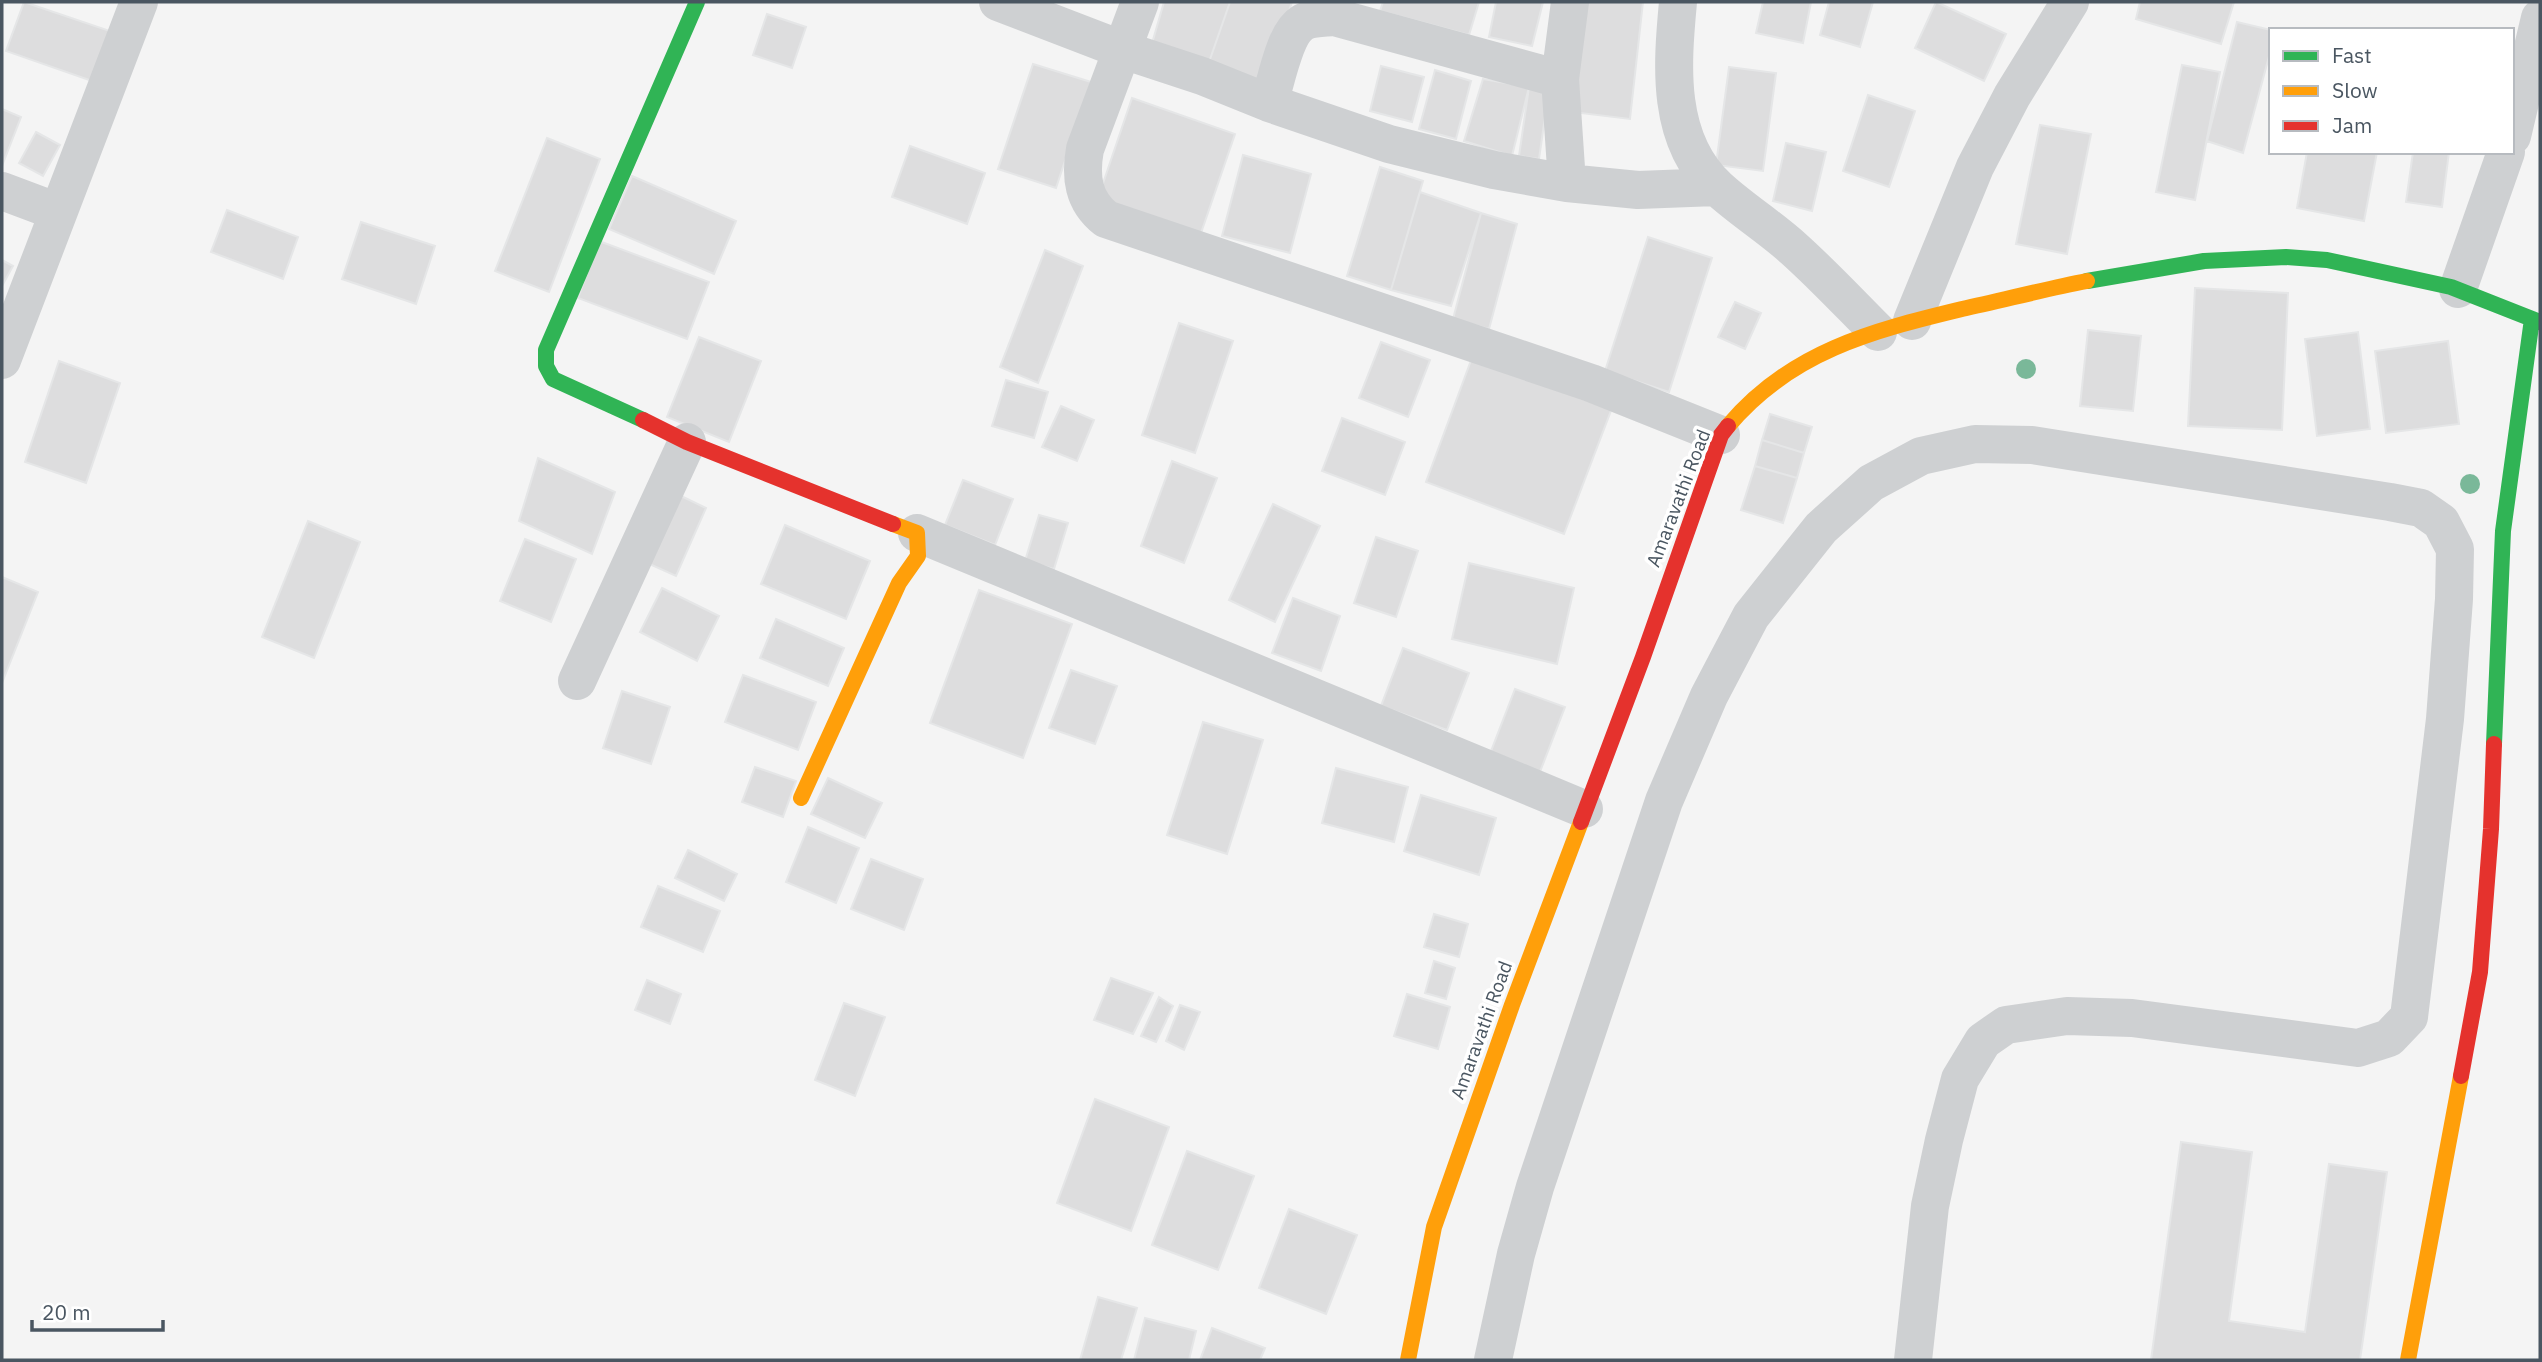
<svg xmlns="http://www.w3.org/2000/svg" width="2542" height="1362" font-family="'IBM Plex Sans',sans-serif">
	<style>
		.building { fill: #ddddde; stroke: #e5e6e7; stroke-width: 2 }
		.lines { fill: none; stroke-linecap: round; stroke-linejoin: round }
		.street { stroke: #ced0d2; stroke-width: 38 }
		.fast { stroke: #30b455; stroke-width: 16 }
		.slow { stroke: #ff9f0a; stroke-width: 16 }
		.jam { stroke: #e5322d; stroke-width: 16 }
		.tree { fill: #7ab899 }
		.labels { text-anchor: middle; stroke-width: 7; stroke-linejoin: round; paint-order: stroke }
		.street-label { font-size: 19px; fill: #4a5661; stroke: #fff }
	</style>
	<rect width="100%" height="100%" fill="#f4f4f4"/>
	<path class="building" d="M24,2L110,31L92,81L6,51Z
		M1164,2H1230L1207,68L1151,47Z
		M1230,2H1292L1263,88L1207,68Z
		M1383,2H1479L1469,35L1380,11Z
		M1496,2H1543L1532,46L1489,37Z
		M1585,2H1643L1630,119L1572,112Z
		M1763,2H1811L1803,43L1756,33Z
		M1829,2H1873L1860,47L1820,35Z
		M1936,2L2006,34L1984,81L1915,48Z
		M2140,2H2234L2221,44L2136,19Z
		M767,14L806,27L792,68L753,55Z
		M2237,22L2271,30V49L2243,153L2207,141Z
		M1033,64L1091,82L1056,188L998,169Z
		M2182,65L2220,72L2195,200L2156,192Z
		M1381,66L1424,77L1412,122L1370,111Z
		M1729,67L1776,73L1763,171L1716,165Z
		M1435,70L1471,81L1456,139L1419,129Z
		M1483,79L1529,87L1512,156L1464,141Z
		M1529,87L1549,89L1539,159L1519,156Z
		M1868,95L1915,111L1889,187L1843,171Z
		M1132,98L1235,134L1201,233L1098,198Z
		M2,109L21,117L2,166Z
		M2040,125L2091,134L2067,254L2016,244Z
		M36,132L60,145L43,176L19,163Z
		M547,138L600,159L549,292L495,271Z
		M1786,143L1826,152L1812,211L1773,201Z
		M910,146L985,173L967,224L892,197Z
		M2307,152H2377L2364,221L2297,208Z
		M2413,152H2449L2442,207L2406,202Z
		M1243,155L1311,174L1290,253L1222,236Z
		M1380,167L1423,181L1391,290L1347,276Z
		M632,176L736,221L714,274L609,229Z
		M1420,192L1481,213L1451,306L1391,290Z
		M227,210L298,237L283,279L211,252Z
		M1481,213L1517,224L1489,329L1453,319Z
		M361,222L435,246L416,304L342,279Z
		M1648,237L1712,258L1669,392L1605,371Z
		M599,241L709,282L687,339L578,298Z
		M1045,250L1083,266L1038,383L1000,367Z
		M2,260L13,266L2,286Z
		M2195,288L2288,293L2282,430L2188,426Z
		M1735,302L1761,313L1745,349L1718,337Z
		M1179,323L1233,341L1195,453L1142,435Z
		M2088,330L2141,336L2133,411L2080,406Z
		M2358,332L2370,429L2317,436L2305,339Z
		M699,337L761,361L729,442L667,417Z
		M2448,341L2459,424L2386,433L2375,351Z
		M1381,342L1430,360L1408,417L1359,398Z
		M1473,355L1612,408L1564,534L1426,482Z
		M59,361L120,383L86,483L25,462Z
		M1006,380L1048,392L1034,438L992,426Z
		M1061,406L1094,420L1077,461L1042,447Z
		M1770,414L1812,427L1804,453L1762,440Z
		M1342,418L1405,442L1385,495L1322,471Z
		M1762,440L1804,453L1797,478L1755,466Z
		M538,458L615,492L592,554L519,521Z
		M1172,461L1217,478L1184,563L1141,546Z
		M1755,466L1797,478L1783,523L1741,510Z
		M963,480L1013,499L995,545L945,525Z
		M675,493L706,508L676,576L645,562Z
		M1273,504L1320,526L1275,622L1229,600Z
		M1039,515L1068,523L1054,569L1025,561Z
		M308,521L360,542L314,658L262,637Z
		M785,525L870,561L846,619L761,584Z
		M1376,537L1418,551L1396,617L1354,603Z
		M525,539L576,559L551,622L500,601Z
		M1469,563L1574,588L1557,664L1452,639Z
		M2,577L38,592L2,683Z
		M662,588L719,616L697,661L640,632Z
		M979,590L1072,624L1023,758L930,723Z
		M1293,598L1340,616L1321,671L1272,653Z
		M776,619L844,648L828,686L760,658Z
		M1403,648L1469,673L1447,730L1381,706Z
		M1071,670L1117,686L1095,744L1049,728Z
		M743,675L816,702L798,750L725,722Z
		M1515,689L1565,707L1538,777L1488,759Z
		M622,691L670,707L651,764L603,748Z
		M1203,722L1263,740L1227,854L1167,835Z
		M755,767L796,781L783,817L742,802Z
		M1336,768L1408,787L1394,842L1322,823Z
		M828,778L882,803L865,838L811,814Z
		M1421,795L1496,818L1479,875L1404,851Z
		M808,827L859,848L836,903L786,882Z
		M688,850L737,874L724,901L675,878Z
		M871,859L923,879L904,930L851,909Z
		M658,886L720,911L703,952L641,927Z
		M1434,914L1468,924L1459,957L1424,947Z
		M1434,961L1455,968L1446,999L1425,993Z
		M1111,978L1153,993L1133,1034L1094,1020Z
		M647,980L681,994L670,1024L635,1010Z
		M1407,994L1450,1007L1438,1049L1394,1036Z
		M1159,997L1173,1006L1156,1042L1141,1036Z
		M844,1003L885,1017L855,1096L815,1080Z
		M1180,1005L1200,1012L1184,1050L1166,1041Z
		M1095,1099L1169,1127L1131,1231L1057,1203Z
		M2181,1142L2252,1152L2229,1321L2305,1332L2329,1164L2387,1172L2360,1360H2151Z
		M1187,1151L1254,1176L1218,1270L1152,1245Z
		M1289,1209L1357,1235L1326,1314L1259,1288Z
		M1098,1297L1137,1308L1121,1360H1080Z
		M1145,1318L1196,1331L1189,1360H1134Z
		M1212,1328L1265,1348L1260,1360H1200Z"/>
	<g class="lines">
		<path class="street" d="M998,2L1123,50L1202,76L1269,103L1389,144L1494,170L1567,183L1638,190L1716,187
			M1140,2L1085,149C1080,177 1083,201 1106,219L1591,383L1721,435
			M1678,2C1672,66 1666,140 1718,188C1742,210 1770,227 1794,249C1823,275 1850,304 1878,332
			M1269,103C1276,83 1284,34 1302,23C1311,17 1324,18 1334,17L1560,79
			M2512,136L2540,18
			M1567,183L1560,79L1570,2
			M2,191L58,212
			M2458,289L2506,152
			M1912,321L1975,167L2012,96L2070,2
			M2,360L139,2
			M917,533L1584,809
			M577,681L687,442
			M1493,1360L1516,1254L1535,1187L1664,801L1709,696L1751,616L1821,528L1871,483L1921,456L1975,444L2032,445L2390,502L2421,508L2441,522L2455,549L2454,599L2445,719L2409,1017L2389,1038L2358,1048L2132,1018L2067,1016L2006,1025L1983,1041L1960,1079L1944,1140L1930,1206L1913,1360"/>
		<path class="fast" d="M2087,281L2204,261L2286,257L2327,260L2451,287L2540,322
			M643,420L553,379L546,366V350L697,2
			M2494,744L2503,531L2532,319"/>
		<path class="slow" d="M1728,426C1790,352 1871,331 1962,309C2004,300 2045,289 2087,281
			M801,798L899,583L918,556L917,533L893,524
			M1408,1360L1434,1227L1512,1005L1581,822
			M2408,1360L2461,1076"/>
		<path class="jam" d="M643,420L687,442L893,524
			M1581,822L1643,657L1721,435L1728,426
			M2461,1076L2480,972L2491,829L2494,744"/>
	</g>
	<g class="tree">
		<circle cx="2026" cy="369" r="10"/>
		<circle cx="2470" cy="484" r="10"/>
	</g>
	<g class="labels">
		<g class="street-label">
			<text transform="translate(1678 498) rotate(-69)" y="7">Amaravathi Road</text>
			<text transform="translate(1481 1030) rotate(-70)" y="7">Amaravathi Road</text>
		</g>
	</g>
	<rect width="2542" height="1362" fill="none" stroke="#4a5661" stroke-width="7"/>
	<rect x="2269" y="28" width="245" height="126" fill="#ffffff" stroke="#b7bbc0" stroke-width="2"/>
	<rect x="2283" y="51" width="35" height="10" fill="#30b455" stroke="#b7bbc0" stroke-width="2"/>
	<text x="2332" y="63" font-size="21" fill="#4a5661">Fast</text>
	<rect x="2283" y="86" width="35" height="10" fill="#ff9f0a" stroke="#b7bbc0" stroke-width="2"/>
	<text x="2332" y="98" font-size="21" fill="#4a5661">Slow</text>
	<rect x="2283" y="121" width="35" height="10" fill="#e5322d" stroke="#b7bbc0" stroke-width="2"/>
	<text x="2332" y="133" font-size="21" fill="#4a5661">Jam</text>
	<path d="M32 1320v10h131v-10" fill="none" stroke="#4a5661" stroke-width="3.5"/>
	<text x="42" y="1320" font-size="21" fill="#4a5661" stroke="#ffffff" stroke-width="5" paint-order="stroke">20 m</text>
</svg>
